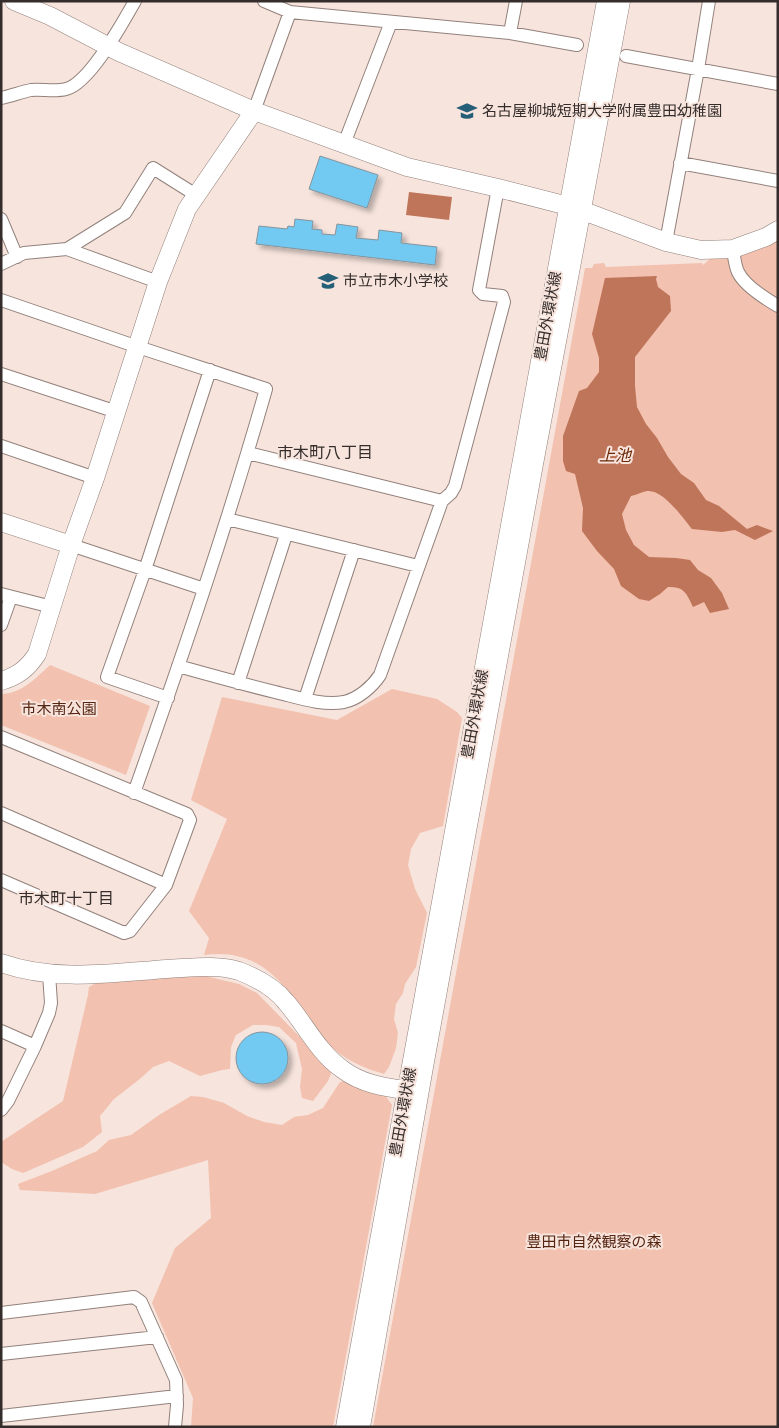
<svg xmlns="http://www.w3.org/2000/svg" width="779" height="1428" font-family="Quicksand,'Noto Sans JP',sans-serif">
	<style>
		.green { fill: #f2c1af }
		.water { fill: #bf7559 }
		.building { fill: #72caf2; stroke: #83949d; filter: url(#shadow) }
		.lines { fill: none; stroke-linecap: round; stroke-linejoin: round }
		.street-casing { stroke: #92817b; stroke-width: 14 }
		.secondary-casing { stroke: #92817b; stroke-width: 19 }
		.street { stroke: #fff; stroke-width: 12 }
		.secondary { stroke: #fff; stroke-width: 18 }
		.labels { text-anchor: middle; stroke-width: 4; stroke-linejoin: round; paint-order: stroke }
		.poi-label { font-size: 15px; fill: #342d2b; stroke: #f7e4dd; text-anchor: start }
		.street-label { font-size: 15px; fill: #342d2b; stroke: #f7e4dd }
		.park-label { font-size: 15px; fill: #562511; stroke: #f7e4dd }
		.neighbourhood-label { font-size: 16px; fill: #342d2b; stroke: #f7e4dd }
		.water-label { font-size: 16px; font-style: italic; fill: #6b2706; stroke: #f7e4dd }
	</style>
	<defs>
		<filter id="shadow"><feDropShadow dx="4" dy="4" stdDeviation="2.5" flood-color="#0004"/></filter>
	</defs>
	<rect width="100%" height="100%" fill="#f7e4dd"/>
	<path class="green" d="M778,238V300L746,279L738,253Z
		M712,257H729L778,309V1427H373L585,268H592L594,264L604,263L606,267L702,263L703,265Z
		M50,665L150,706L126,775L1,725V694C21,694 36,678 50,665Z
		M392,689L437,699L457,712L462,718L443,826L420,833L411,849L408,865L415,889L427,913L416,967L405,984L403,993L396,1004L394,1019L398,1033L396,1048L389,1067L384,1074C363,1068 343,1059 327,1043C320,1036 315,1027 309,1019C281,980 258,948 204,955L209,938L189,911L227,819L191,800L222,697L337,720Z
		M201,975L239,984L257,993L300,1037L318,1060L332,1071L328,1081L313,1101L302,1098L300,1087L302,1069L296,1043L279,1027L266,1025H253L236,1035L231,1047L230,1069L222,1070L200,1076L169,1061L153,1067L141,1078L114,1099L100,1116L102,1132L83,1147L23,1173L12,1169L1,1162V1142L63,1101L88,995L89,987L101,980Z
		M348,1080L382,1091L392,1105L333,1427H191L193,1398L152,1303L175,1248L211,1218L208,1160L95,1194L20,1190L18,1184L52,1171L97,1151L109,1140L131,1135L159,1115L191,1096L203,1097L224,1103L247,1116L264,1122L282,1125L294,1117L308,1115L323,1108L340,1082Z"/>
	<path class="water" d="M409,192L452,197L449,220L406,215Z
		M657,276L656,279L658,287L670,296L671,311L635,357V386L637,407L646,424L657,438L668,457L681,474L694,483L706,500L719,506L747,529L757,525L773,531L755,540L735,530L722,532L692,529C682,517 663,489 647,491C642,492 636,495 631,496L622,514L626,530L634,545L649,557L676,558L690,560L698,570L711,578L722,593L729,609L710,613L704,602L693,607C686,592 684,587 668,587L660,594L649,601L639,599L621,586L614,569L597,551L582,531L583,508L575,474L566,471L563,461V436L579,391L587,388L599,372V358L592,334L605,278Z"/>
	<path class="building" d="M320,156L378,175L367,208L309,189Z
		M295,219L313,221L312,229L322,230V234L335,235L337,224L358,227L356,238L378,240L379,230L402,233L401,243L437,247L435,265L256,244L259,226L287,229L288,226L294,227Z
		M236 1058a26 26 0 1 1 52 0a26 26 0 1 1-52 0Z"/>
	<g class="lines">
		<defs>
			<path id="street" d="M264,1L290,12L510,33L577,45
				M510,33L516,1
				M626,56L778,84
				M1,98C11,96 21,92 31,90C43,89 55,92 66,89C90,83 123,22 135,1
				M254,111L290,12
				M344,144L391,22
				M680,163L778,181
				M1,219L17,257
				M666,242L698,69L709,1
				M67,249L158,282
				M733,249C734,256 735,266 738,272C744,285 766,299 778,306
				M1,264L24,253L67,249L125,213L153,168L196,195
				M1,300L138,347L266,389C227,526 181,660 134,793
				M1,374L117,412
				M1,446L95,478
				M248,453L442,501
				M227,519L418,566
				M71,545L204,589
				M1,594L52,607
				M1,625L11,597
				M178,666C210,675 243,684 275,692C297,697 321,706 344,702C358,699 372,687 380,675L442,501L451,493L455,486L504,302L502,296L483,294L479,290L498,188
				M238,683L286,535
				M168,698L107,677L145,570L210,370
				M305,699L354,550
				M1,737L187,814L190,820L166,885L130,931L124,933L1,880
				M1,813L166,885
				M1,1031L35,1046
				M1,1110L8,1101L35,1046L49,1013L51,1003L49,974
				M1,1313L134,1297L141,1302L176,1380L177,1405L175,1427
				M1,1354L157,1337
				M1,1416L177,1396"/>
			<path id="secondary" d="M14,1L50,16L119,52L254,111L407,167L498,188L568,206
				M581,210L666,242L701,250L733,249L766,237L778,230
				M1,522L71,545
				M1,681C18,676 28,668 37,654L71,545L95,478L158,282L187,209L254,111
				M1,963C55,982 111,973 167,969C191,968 216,964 239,971C257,978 274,987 286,1002C305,1024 318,1052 342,1069C364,1086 391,1088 417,1092
				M345,1427C367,1306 390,1186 411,1066L606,1
				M361,1427L424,1067L534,464L621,1"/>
		</defs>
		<use href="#street" class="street-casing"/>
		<use href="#secondary" class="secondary-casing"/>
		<use href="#street" class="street"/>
		<use href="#secondary" class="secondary"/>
	</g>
	<defs>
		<symbol id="school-bare" viewBox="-9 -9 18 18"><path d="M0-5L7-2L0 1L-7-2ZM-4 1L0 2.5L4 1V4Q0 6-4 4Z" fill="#245e77" stroke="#f7e4dd" stroke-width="2.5" paint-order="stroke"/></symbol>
	</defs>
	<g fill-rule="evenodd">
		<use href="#school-bare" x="453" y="97" width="28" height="28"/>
		<use href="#school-bare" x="314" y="267" width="28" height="28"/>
	</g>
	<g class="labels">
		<g class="poi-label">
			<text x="482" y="116">名古屋柳城短期大学附属豊田幼稚園</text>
			<text x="343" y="286">市立市木小学校</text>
		</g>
		<g class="street-label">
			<text transform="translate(548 316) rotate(-80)" y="5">豊田外環状線</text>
			<text transform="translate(475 714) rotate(-80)" y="5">豊田外環状線</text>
			<text transform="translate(403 1112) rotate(-80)" y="5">豊田外環状線</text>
		</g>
		<g class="park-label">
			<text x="59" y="714">市木南公園</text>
			<text x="594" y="1247">豊田市自然観察の森</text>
		</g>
		<g class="neighbourhood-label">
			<text x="325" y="458">市木町八丁目</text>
			<text x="66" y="904">市木町十丁目</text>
		</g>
		<g class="water-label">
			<text x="615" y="461">上池</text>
		</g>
	</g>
	<rect width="779" height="1428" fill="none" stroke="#342d2b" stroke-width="5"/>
</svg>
